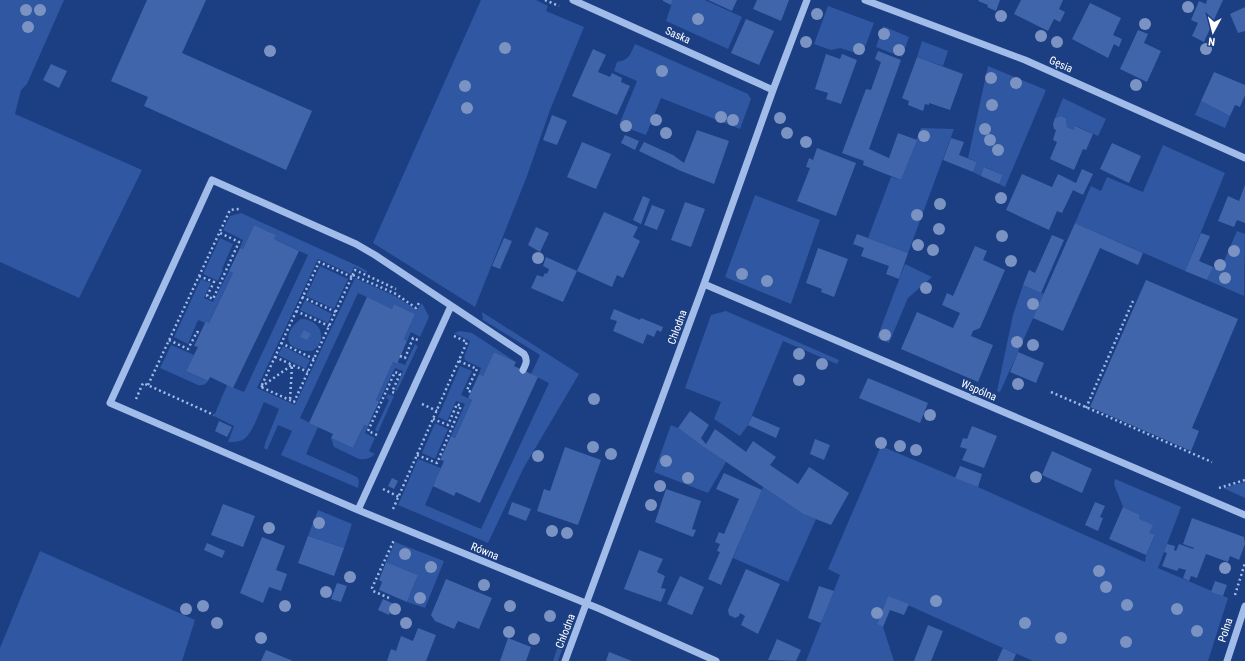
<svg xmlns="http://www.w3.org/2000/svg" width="1245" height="661" font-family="'Roboto Condensed',sans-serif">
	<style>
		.green { fill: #2f57a2 }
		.building { fill: #4065aa }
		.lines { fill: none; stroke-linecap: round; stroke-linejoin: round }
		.path { stroke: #a2bcea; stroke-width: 2.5; stroke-dasharray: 2 3; stroke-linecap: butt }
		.minor { stroke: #a2bcea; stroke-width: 7 }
		.tree { fill: #7a93c3 }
		.labels { text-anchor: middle; stroke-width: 3; stroke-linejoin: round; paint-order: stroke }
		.street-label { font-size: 11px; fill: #fff; stroke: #1c3f83 }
	</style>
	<rect width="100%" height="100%" fill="#1c3f83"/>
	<path class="green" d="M0,0H64L27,84L21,90L15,114L142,170L79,298L0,262Z
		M481,0H536L548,6L546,11L584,27L550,110L527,176L475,307L373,243Z
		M673,0H705L742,17L728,49L666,21Z
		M828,6L874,23L862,55L840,48L831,50L814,44Z
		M883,26L909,37L902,57L876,47Z
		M922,41L948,51L943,66L917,57Z
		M635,44L748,94L751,99L740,129L661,98L646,135L619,125L637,81L614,71L617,62C629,60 630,55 635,44Z
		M988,66L1046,90L1005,187L999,184L1003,175L985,167L981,176L973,172L977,162L968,158Z
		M1063,98L1106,119L1098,136L1076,126L1074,130L1067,127L1066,118L1061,116L1055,118Z
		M1201,101L1230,116L1225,128L1195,115Z
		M921,128L954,129L908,253L868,238L891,177L901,180Z
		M1163,145L1225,173L1185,271L1075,223L1091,186L1101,191L1107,177L1143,192Z
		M755,195L820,220L791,304L725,277Z
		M241,213L360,267L367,271V273L354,267L351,274L318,259L257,388L295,405L355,278L395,296L417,310L422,303L429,317L420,337L411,332L407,341L404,339L415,314L394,304L392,309L358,293L300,418L318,427L306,454L357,477L359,481L358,488L281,455L292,431L278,425L267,450L264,448L266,441L279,409L264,402C260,411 252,434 244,439C240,442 233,442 228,442L234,426L214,416L227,385L244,392L308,255L274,239L276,235L254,225L243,249L240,248L243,240L223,230L230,216Z
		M1237,231L1245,234L1244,296L1207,280L1213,267L1220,270Z
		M220,238L233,244L222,269L223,270L218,281L203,274Z
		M905,264L932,277L908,298L889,343L877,338Z
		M320,266L348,279L334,309L306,296Z
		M229,271L233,273L209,323L206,321L205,323L198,320L188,344L174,337L201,279L211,283L204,298L213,302Z
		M1023,285L1044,294L1000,392L997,391L1013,315Z
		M305,300L332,314L328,323L300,310Z
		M726,311L839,360L837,364L783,341L748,425L740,436L714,419L721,402L685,388L711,315Z
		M482,312L579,374L523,469L488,543L398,505L418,459L441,468L425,505L481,529L549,383L531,374L540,355L483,320Z
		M301,319C321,319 329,340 312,351C305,351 297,350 291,345C283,337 294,323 301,319Z
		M460,331L472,333L516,362L494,352L483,376L479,374L481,368L465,360L464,357L470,341L454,333Z
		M415,344L418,346L397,391L395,390L403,371L395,368L379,402L376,400L393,362L396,364L397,362L405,365Z
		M171,345L194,355L186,371L208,381C205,385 202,386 198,385L160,368Z
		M283,346L310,360L306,369L278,355Z
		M460,366L472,371L461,395L472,400L455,438L451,436L465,404L456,401L447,421L438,417Z
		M388,394L394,396L378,432L375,430L389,400L386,398Z
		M435,423L448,429L435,459L422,453Z
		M364,425L368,426L365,433L375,438L369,451L375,454C371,458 366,460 359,459L334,447L331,438L353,448Z
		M671,425L678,428L726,462L708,493L654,472Z
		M881,446L978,487L1145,562L1146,555L1155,536L1149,533L1139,519L1140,515L1123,507L1114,484L1115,479L1181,507L1158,568L1228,598L1208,661H1033L994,644L888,596L877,624L883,627L894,661H806L840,575L828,569Z
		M1245,482V498L1223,488Z
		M763,487L803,514L816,519L788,582L733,558Z
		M318,510L352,524L344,548L308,536Z
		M395,542L444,561L425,608L407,602L418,575L386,562Z
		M40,551L195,620L182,661H0V648Z
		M572,612V622L558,661H553L568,616Z"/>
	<path class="building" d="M147,0H206L182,53L312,111L286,170L144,106L148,97L111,81Z
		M663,0H673L671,5L663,1Z
		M708,0H737L732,11Z
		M757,0H789L781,21L753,9Z
		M979,0H1000L996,11L987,7L988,5L978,1Z
		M1021,0H1063L1059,9L1065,12L1060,22L1054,19L1048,31L1014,14Z
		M1207,0H1223L1204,42L1192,36L1198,23L1191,20L1199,1L1206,4Z
		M1090,3L1121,18L1113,35L1122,39L1119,47L1114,44L1108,58L1072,39Z
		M1245,7V31L1238,33L1230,14Z
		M746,19L774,31L759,65L731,53Z
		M1138,30L1148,34L1144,43L1161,51L1147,82L1120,69Z
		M593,49L606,55L598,72L610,77L612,73L622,78L621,82L630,86L617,115L572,96Z
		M878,51L901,60L869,149L889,158L898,133L917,140L901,180L863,165L864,161L842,153L866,89L871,90L881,62L875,59Z
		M826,54L840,59L842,54L857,60L841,104L826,99L828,93L815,89Z
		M917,57L963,74L950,110L929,103V105L925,104L923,111L908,105L909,101L902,98Z
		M51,64L67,71L59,88L43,80Z
		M1214,72L1245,85V95L1240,107L1235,105L1230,116L1201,101Z
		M552,115L567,121L557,145L543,140Z
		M1061,116L1066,118L1067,127L1074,130L1075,126L1093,134L1086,150L1083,149L1074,170L1050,159L1057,142L1053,140L1056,130L1054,129L1053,124L1055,118Z
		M697,130L729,141L714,184L681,171L639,151L644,142L673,155L684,163Z
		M625,135L639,141L635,150L621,143Z
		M951,138L964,142L959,155L977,162L973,172L943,160Z
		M582,142L611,154L596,189L567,177Z
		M1112,143L1141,156L1129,183L1100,169Z
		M817,148L856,163L836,216L797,201L810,168L806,167L809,158L813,160Z
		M984,167L1003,175L999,184L981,176Z
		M1082,169L1093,174L1083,195L1073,190L1062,213L1057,211L1049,230L1006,210L1022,174L1052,187L1058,174L1076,183Z
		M1245,185V223L1237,220L1234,227L1218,221L1228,196L1239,201Z
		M643,196L650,199L641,224L633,220Z
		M685,202L705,209L691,247L671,240Z
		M652,205L665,210L657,230L644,225Z
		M604,212L638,227L633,237L640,241L623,278L617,275L612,287L577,271Z
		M1075,223L1143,253L1138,265L1100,248L1063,331L1033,318Z
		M254,225L276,235L274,239L299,251L233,388L210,377L208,381L186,371L198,347L194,346L206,321L209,323L233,273L229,271L240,248L243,249Z
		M536,227L549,233L540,252L528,245Z
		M1201,233L1210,236L1199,261L1213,267L1207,280L1185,271Z
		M857,234L908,253L899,279L886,274L889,266L861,256L864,248L853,244Z
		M1052,235L1064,240L1041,293L1023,285L1029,270L1035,273Z
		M504,238L512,241L500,269L492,266Z
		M975,246L987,251L983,260L1005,270L980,328L973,331L971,336L993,345L978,382L901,349L917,312L953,328L960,313L942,305L947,293L953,296Z
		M818,248L848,259L834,297L821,292L822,289L806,283Z
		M546,257L577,271L563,302L531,288L537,275L543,277L545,273L547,274L549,269L543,266Z
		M1146,280L1238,319L1192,428L1199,431L1191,451L1090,407Z
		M367,297L392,309L394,304L415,314L404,339L407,341L397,364L393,362L376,400L379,402L374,412L368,426L364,425L353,448L331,438L333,434L309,423Z
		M614,309L640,320L641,318L663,327L661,332L657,330L654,337L647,334L643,344L613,331L617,321L610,319Z
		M304,330L311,334L307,340L300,337Z
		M494,352L516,362L514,366L538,377L480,503L456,492L454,496L433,486L444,461L440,460L451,436L455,438L472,400L468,398L479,374L483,376Z
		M1018,352L1044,363L1036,383L1010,372Z
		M868,378L928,403L920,423L859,398Z
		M690,411L709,425L701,438L706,444L715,429L746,452L753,441L776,457L770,465L798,484L809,467L849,493L831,525L803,514L704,447L678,428Z
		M752,416L780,428L776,438L748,425Z
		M219,421L232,427L227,437L215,431Z
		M972,426L997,436L984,468L962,460L967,449L960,447L963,438L967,439Z
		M815,439L830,445L824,460L810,454Z
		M565,447L601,460L578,525L537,511L544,489L550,491Z
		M1052,451L1092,469L1082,493L1042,475Z
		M960,466L982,474L978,487L955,478Z
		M724,473L762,490L721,585L708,579L720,552L717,551L720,544L715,542L719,532L724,534L739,499L716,489Z
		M392,478L398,481L394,489L388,486Z
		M666,489L701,501L692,529L696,530L693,537L655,522Z
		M512,502L531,509L526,521L508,514Z
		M1095,502L1105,506L1100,517L1103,518L1098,531L1085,525Z
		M223,504L255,516L243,547L211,535Z
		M1123,507L1140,515L1139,519L1153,525L1149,533L1155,535L1146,555L1109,539Z
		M1192,518L1244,537L1245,544L1239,560L1230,556L1228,562L1206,554L1197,578L1191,576L1189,581L1183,578L1186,570L1179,568L1177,571L1162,566L1167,553L1164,552L1167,544L1175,546L1174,550L1176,551L1179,544L1193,549L1194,548L1183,544Z
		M308,536L344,548L334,576L298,563Z
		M262,537L285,546L276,570L287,574L281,591L269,587L263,603L240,593Z
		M207,543L225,551L222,558L204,550Z
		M639,550L663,559L657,572L665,576L661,588L666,589L661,602L624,589Z
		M386,562L418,575L407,602L379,590L382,582L379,580Z
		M746,569L780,584L758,634L741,625L745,616L740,613L739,616L735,618L729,615L728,610Z
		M680,576L704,587L692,615L667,604Z
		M446,579L492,598L479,629L458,621L454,629L435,621L431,615Z
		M1215,581L1227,585L1223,596L1211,592Z
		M337,583L347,586L341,602L331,599Z
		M819,586L834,591L821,623L808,618Z
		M888,596L909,604L904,615L890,610L883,627L877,624Z
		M383,599L394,604L389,615L378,610Z
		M928,625L943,631L931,661H914Z
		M418,628L436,635L426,661H387L391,649L396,651L401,636L413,641Z
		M508,638L531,647L526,661H500Z
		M777,639L801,650L796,661L768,660Z
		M1003,648L1016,654L1013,661H997Z
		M266,650L293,661H261Z
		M609,652L632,661H606Z"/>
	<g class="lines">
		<path class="path" d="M545,0L559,6
			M353,275L396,294L416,308L419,303L418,302
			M199,276L214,282L207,296L213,299L239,242L220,233
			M352,277L319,262L261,387L294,402L355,270L396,289
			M302,297L336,312
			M296,311L329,326
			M169,340L188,349L197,332L200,333
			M281,343L314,359
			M400,356L405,358L413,338L420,341
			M275,357L308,372
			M459,361L477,369L467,390L471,392
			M148,385L230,210L239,209
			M261,387L292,365L290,401
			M1051,392L1212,462
			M136,399L143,383L214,415
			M422,404L437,411
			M1086,408L1133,301
			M377,435L368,431L395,372L400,374L392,392L395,393
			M417,455L437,463L461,406L457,404L448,425L433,419
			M1219,488L1245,480
			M383,489L399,497
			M393,509L467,342L452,335
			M1235,595L1245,563
			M389,598L373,591L372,588L394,540"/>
		<path class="minor" d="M573,0L773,90
			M865,0L1025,60L1245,158
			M704,284L1245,515
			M523,370C526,364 528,360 524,354L375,255L356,244L212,180L110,403L358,510L600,609L716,661
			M358,510L451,306
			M565,661L704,284L773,90L807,0
			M1227,661L1245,606"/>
	</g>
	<g class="tree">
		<circle cx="1188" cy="7" r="6"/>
		<circle cx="26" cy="10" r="6"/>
		<circle cx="40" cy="10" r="6"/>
		<circle cx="817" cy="14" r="6"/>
		<circle cx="1001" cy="16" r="6"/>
		<circle cx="698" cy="19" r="6"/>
		<circle cx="1145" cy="24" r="6"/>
		<circle cx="28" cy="27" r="6"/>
		<circle cx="884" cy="34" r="6"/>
		<circle cx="1041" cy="36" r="6"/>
		<circle cx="806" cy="42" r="6"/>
		<circle cx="1057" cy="42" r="6"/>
		<circle cx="505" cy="48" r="6"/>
		<circle cx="859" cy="49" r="6"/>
		<circle cx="1206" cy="49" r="6"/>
		<circle cx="899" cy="50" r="6"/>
		<circle cx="270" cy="51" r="6"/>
		<circle cx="662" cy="71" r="6"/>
		<circle cx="991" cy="78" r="6"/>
		<circle cx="1016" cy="83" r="6"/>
		<circle cx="1136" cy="85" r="6"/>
		<circle cx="465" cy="86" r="6"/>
		<circle cx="992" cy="105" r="6"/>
		<circle cx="467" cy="108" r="6"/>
		<circle cx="721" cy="117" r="6"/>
		<circle cx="780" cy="118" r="6"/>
		<circle cx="656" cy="120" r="6"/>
		<circle cx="733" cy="120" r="6"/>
		<circle cx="626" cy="126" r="6"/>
		<circle cx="985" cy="129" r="6"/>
		<circle cx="666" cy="133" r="6"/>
		<circle cx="787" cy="133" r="6"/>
		<circle cx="924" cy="136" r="6"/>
		<circle cx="990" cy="140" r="6"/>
		<circle cx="806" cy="142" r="6"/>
		<circle cx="998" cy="150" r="6"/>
		<circle cx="1001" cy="198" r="6"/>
		<circle cx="940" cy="204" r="6"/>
		<circle cx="917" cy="215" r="6"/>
		<circle cx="939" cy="229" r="6"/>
		<circle cx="1002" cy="236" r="6"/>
		<circle cx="918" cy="245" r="6"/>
		<circle cx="933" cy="250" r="6"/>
		<circle cx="1234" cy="251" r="6"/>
		<circle cx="538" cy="258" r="6"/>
		<circle cx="1011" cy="261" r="6"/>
		<circle cx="1220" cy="265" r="6"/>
		<circle cx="742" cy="274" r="6"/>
		<circle cx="1225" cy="278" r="6"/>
		<circle cx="767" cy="281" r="6"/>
		<circle cx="926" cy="288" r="6"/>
		<circle cx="1033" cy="304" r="6"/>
		<circle cx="885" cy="335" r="6"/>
		<circle cx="1017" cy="342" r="6"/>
		<circle cx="1033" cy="345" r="6"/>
		<circle cx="799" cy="354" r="6"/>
		<circle cx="822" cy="364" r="6"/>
		<circle cx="799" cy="380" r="6"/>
		<circle cx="1018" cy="384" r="6"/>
		<circle cx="594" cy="399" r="6"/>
		<circle cx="930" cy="415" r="6"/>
		<circle cx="881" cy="443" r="6"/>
		<circle cx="900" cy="446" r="6"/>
		<circle cx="593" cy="447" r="6"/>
		<circle cx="916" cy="450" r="6"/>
		<circle cx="611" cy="454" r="6"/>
		<circle cx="538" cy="456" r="6"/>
		<circle cx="666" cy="461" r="6"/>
		<circle cx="1036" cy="477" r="6"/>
		<circle cx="688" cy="478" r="6"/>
		<circle cx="660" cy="486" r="6"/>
		<circle cx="651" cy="505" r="6"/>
		<circle cx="319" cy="523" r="6"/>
		<circle cx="269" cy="528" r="6"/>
		<circle cx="552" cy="531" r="6"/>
		<circle cx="567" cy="533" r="6"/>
		<circle cx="405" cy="554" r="6"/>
		<circle cx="431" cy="567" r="6"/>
		<circle cx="1225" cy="568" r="6"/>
		<circle cx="1099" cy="571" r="6"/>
		<circle cx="350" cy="577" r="6"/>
		<circle cx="484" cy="585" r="6"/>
		<circle cx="1106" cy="587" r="6"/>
		<circle cx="326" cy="592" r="6"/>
		<circle cx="420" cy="598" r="6"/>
		<circle cx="936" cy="601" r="6"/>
		<circle cx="1127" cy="605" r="6"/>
		<circle cx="203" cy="606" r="6"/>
		<circle cx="285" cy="606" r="6"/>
		<circle cx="510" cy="606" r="6"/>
		<circle cx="186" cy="609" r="6"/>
		<circle cx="395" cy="609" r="6"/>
		<circle cx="1177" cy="609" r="6"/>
		<circle cx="877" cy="613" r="6"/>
		<circle cx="550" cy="616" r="6"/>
		<circle cx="217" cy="623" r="6"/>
		<circle cx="406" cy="623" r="6"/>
		<circle cx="1025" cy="623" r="6"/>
		<circle cx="1197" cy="631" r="6"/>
		<circle cx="509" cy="632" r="6"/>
		<circle cx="261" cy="638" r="6"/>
		<circle cx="1061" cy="638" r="6"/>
		<circle cx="534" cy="639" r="6"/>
		<circle cx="1126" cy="642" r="6"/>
	</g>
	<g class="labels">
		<g class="street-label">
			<text transform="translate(678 35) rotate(24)" y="4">Saska</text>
			<text transform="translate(1061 64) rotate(24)" y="4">Gęsia</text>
			<text transform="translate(677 327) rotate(-70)" y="4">Chłodna</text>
			<text transform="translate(979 390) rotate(23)" y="4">Wspólna</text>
			<text transform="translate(485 551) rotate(22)" y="4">Równa</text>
			<text transform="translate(1225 630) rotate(-72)" y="4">Polna</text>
			<text transform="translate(565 631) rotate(-69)" y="4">Chłodna</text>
		</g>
	</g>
	<g transform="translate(1213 32) rotate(187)" stroke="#1c3f83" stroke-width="3" paint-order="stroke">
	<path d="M0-3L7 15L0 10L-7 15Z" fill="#ffffff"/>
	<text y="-6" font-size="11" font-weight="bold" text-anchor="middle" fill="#ffffff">N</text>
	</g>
</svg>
